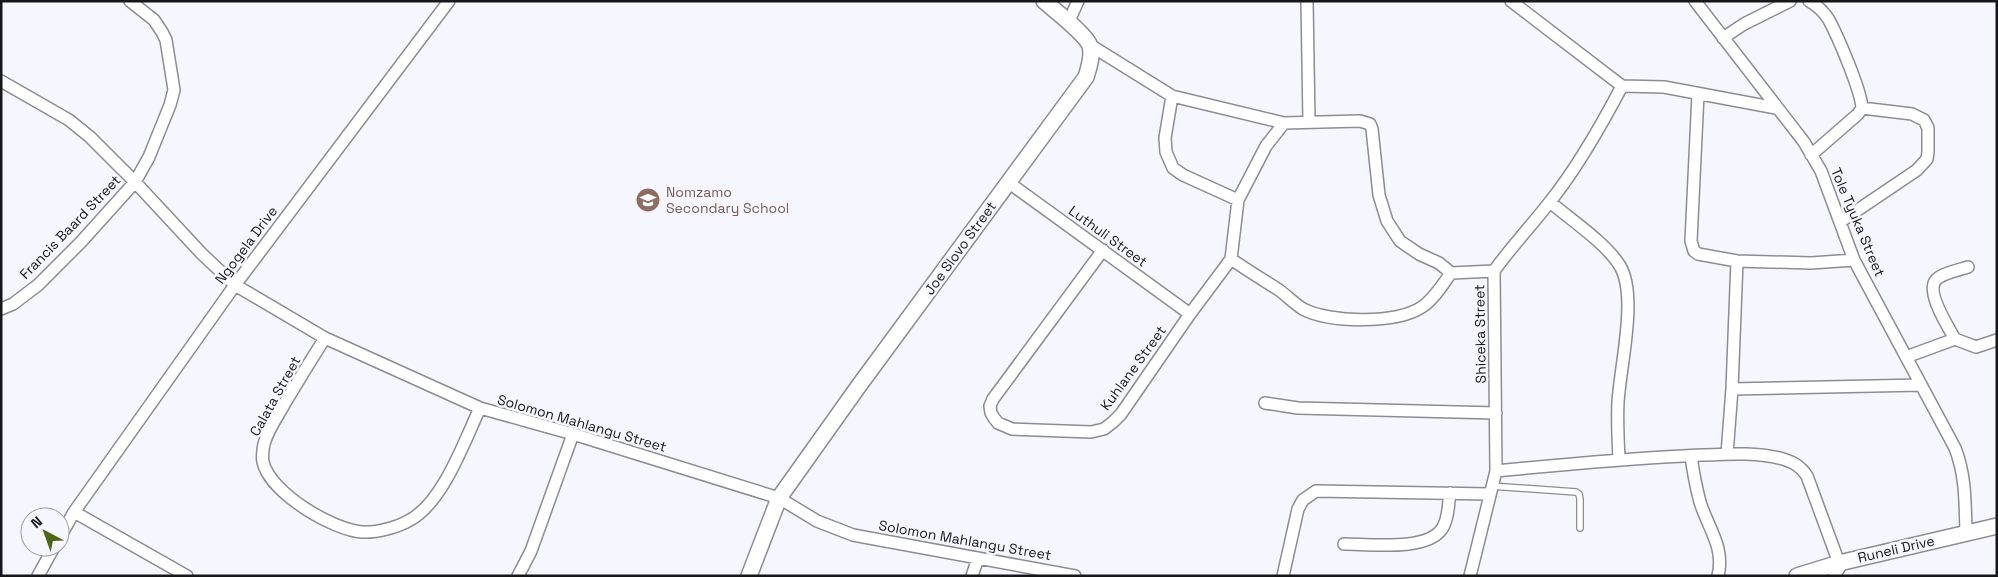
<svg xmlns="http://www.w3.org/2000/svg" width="1998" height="577" font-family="'Space Grotesk',sans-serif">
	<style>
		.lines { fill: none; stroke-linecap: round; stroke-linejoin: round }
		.service-casing { stroke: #8c8c93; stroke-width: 8 }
		.minor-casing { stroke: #8c8c93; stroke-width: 14 }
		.tertiary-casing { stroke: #8c8c93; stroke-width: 18 }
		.service { stroke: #fff; stroke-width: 5.5 }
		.minor { stroke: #fff; stroke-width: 11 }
		.tertiary { stroke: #fff; stroke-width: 15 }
		.labels { text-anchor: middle; stroke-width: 5; stroke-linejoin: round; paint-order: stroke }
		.education-label { font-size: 14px; fill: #785e54; stroke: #f6f6fe; text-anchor: start }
		.street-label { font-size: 14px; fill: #17171a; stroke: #f6f6fe }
	</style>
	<rect width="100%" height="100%" fill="#f6f6fe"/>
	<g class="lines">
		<defs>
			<path id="service" d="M1491,486L1576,492L1579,494L1580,499V528"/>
			<path id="minor" d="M1307,1L1309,122
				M1511,1L1622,86
				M1695,1L1804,142L1821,171L1854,260L1955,448C1966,476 1965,503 1966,533
				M1809,1C1818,6 1824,12 1829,20C1838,37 1861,90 1862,108L1858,114L1811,155
				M1069,21L1078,1
				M1723,38L1744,24L1790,1
				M1090,45L1172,96L1284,123L1360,121L1370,124L1372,129L1379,195L1387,221L1400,241L1419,254L1439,263L1451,273L1494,271
				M1,81L69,120L90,137L135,182L202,254L235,285L325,338L480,408L573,434L779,498L817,521L853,535L1075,576
				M1622,86L1664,87L1776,108
				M1698,94L1691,241L1694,251L1698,254L1737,261L1811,263L1854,260
				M1172,96L1165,138L1166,152L1173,168L1183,175L1238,200
				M1008,182L1190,314
				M1550,202C1571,220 1606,243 1620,266C1638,296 1620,367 1618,402C1617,421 1618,440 1619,459
				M1840,222L1917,170L1927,159L1928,152V128L1924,120L1912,114L1862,108
				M1103,250L993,399L990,406L991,413L994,418L998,423L1012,429L1091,432L1104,429L1113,422L1121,414L1190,314L1231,259L1238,200L1266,146L1284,123
				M1231,259C1247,270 1263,280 1279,290C1287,296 1295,304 1303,309C1330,323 1396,324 1422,307C1434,299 1443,284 1451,273
				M1,309L13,304L38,285L81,242L135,182L149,157L170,105L174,90L166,40L162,32L154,20L130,1
				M325,338C311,360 298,381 285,403C278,416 268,429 264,444C263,448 262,458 263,462C270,493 333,530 362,532C377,533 398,527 410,520C443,502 464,442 480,408
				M1955,339C1948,327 1923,288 1938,278C1946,272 1959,270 1968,267
				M1906,357L1955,339L1976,347L1997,340
				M1732,389L1921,385
				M1265,403L1298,408L1496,413
				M1727,454L1732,389L1737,261
				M1691,456C1693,471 1696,487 1700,502C1708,528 1725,547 1718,576
				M1496,471C1558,465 1621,459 1683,456C1715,455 1756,450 1786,460C1796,463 1802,468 1807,476L1839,563
				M74,512L187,576
				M60,537L74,512L235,285L449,1
				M1344,544C1369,544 1430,552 1443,527C1449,517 1448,504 1450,493
				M38,576L54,547
				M518,576L531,551L573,434
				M972,576L978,558
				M1283,576L1298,509L1303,500L1316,491L1489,494
				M1470,576L1496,471L1494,271C1511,247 1531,226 1549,203C1578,167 1601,126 1622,86
				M1834,576L1843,562"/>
			<path id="tertiary" d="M749,576L779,498L858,387L1086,77C1089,67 1093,56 1090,46C1086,34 1054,10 1044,1
				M1797,576L1839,563L1997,526"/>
		</defs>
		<use href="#service" class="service-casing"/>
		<use href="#minor" class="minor-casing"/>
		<use href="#tertiary" class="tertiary-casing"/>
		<use href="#service" class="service"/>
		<use href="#minor" class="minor"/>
		<use href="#tertiary" class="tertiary"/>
	</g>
	<defs>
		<symbol id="school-disc" viewBox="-11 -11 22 22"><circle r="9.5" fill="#8d6e63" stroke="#f6f6fe"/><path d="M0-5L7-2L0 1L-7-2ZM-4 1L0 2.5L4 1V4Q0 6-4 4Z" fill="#fff"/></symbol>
	</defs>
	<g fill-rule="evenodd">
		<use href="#school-disc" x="634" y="186" width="28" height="28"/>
	</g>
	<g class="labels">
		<g class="education-label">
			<text x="666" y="197">Nomzamo<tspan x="666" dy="16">Secondary School</tspan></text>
		</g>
		<g class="street-label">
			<text transform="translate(1858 222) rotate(67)" y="5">Tole Tyuka Street</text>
			<text transform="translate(70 227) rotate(-46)" y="5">Francis Baard Street</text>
			<text transform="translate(1108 236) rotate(36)" y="5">Luthuli Street</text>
			<text transform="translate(246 245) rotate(-53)" y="5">Ngogela Drive</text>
			<text transform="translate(960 248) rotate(-54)" y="5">Joe Slovo Street</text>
			<text transform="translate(1480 334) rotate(-91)" y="5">Shiceka Street</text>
			<text transform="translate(1133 368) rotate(-54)" y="5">Kuhlane Street</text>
			<text transform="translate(275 396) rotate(-61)" y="5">Calata Street</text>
			<text transform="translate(582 423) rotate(16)" y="5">Solomon Mahlangu Street</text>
			<text transform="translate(965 540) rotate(10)" y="5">Solomon Mahlangu Street</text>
			<text transform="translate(1896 549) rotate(-13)" y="5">Runeli Drive</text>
		</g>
	</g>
	<rect width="1998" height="577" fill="none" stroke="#17171a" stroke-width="5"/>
	<g transform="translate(45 532) rotate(319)"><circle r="24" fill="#f6f6fe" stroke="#9d9da3"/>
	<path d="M0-4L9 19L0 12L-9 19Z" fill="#4d6617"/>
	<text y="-8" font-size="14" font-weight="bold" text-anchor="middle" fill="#17171a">N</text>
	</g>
</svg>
